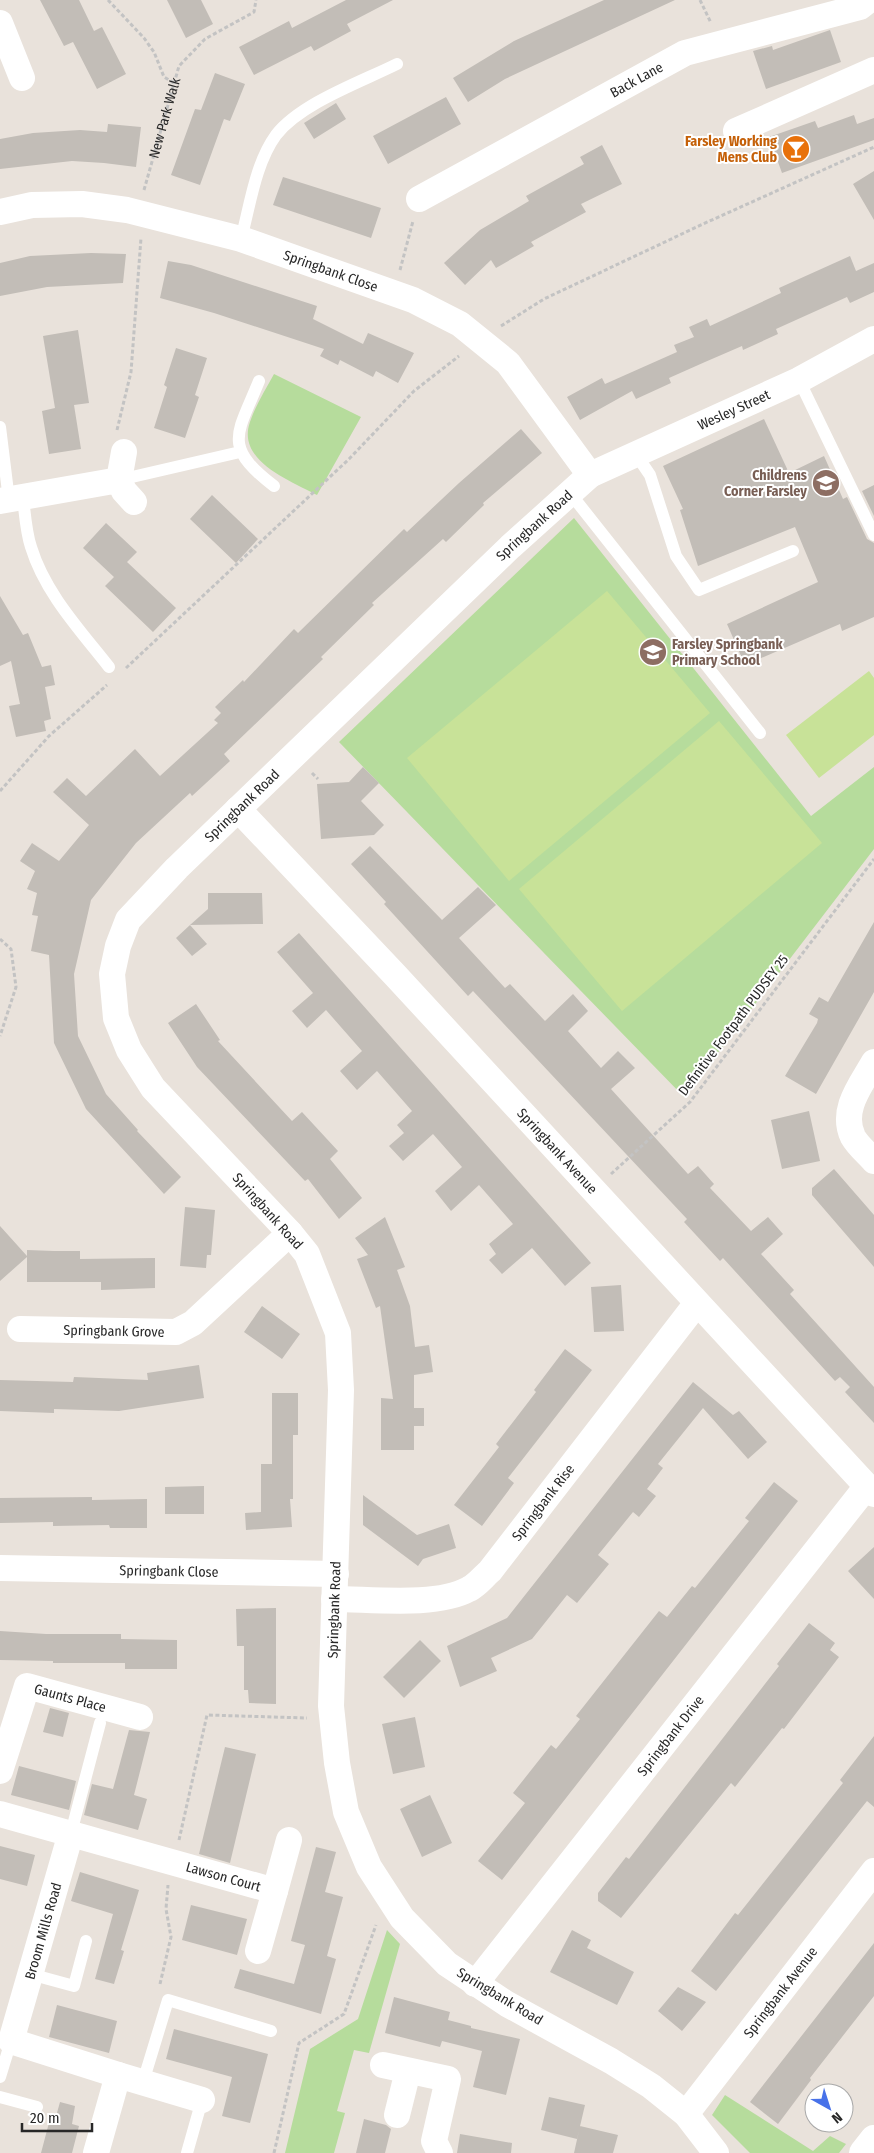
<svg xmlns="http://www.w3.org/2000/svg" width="874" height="2153" font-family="'Fira Sans Condensed',sans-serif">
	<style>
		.green { fill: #b6dc9c }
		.pitch { fill: #c8e298 }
		.building { fill: #c2bdb7 }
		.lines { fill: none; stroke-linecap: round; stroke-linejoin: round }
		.path { stroke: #c3c3c3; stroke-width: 3; stroke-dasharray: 4 2.5; stroke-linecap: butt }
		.service { stroke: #fff; stroke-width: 12 }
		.minor { stroke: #fff; stroke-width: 26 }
		.tertiary { stroke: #fff; stroke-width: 28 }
		.labels { text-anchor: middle; stroke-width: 4; stroke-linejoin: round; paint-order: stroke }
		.street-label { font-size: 14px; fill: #282828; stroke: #fff }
		.food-label { font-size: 14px; font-weight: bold; fill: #c56008; stroke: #fff; text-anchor: end }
		.education-label { font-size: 14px; font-weight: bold; fill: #785e54; stroke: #fff; text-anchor: end }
	</style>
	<rect width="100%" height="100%" fill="#e9e2db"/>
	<path class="green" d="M274,374L361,417L317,495C291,481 236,461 250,422C255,406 266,389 274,374Z
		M574,518L811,816L874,767V849L684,1097L339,742Z
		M387,1930L400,1944L369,2053L354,2050L337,2111L345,2113L334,2153H285L310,2049L358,2019Z
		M725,2095L813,2151L830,2136L846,2144L839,2153H750L712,2115Z"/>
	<path class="pitch" d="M607,591L710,713L509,881L407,758Z
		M869,671L874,678V735L819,778L786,735Z
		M719,721L822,843L622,1011L519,889Z"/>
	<path class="building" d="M40,0H79L94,31L102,27L126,74L97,89L73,42L64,46Z
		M167,0H201L213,24L186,38Z
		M346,0H393L347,24L351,31L338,38L314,51L311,46L254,75L239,47L289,21L292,28Z
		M604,0H675L505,79L468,102L453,78L514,41Z
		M830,30L841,62L766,89L753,51L772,46L773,50Z
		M215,73L245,84L230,121L224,119L200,185L171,175L195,109L201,110Z
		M446,97L461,124L388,164L373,136Z
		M336,103L346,119L314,139L304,123Z
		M854,115L857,124L874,118V140L782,173L769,137L815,121L818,128Z
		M108,124L141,127L136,167L104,163L72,161L0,169V139L33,133L80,130L107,132Z
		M602,145L622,184L581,204L586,212L531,242L534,246L496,268L491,260L465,285L444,263L480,230L529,201L526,196L584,164L580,157Z
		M874,171V220L853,184Z
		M283,177L381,208L371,238L273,205Z
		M91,253L126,254L123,283L47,287L0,296V263L30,256Z
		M850,256L856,271L874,263V292L850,303L847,297L776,329L778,334L743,350L742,346L705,362L669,378L671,383L636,399L632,391L580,420L567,397L602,378L605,384L677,352L674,345L694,337L689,327L707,319L710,326L781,293L779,288Z
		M168,261L191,265L317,306L313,319L363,344L368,333L414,353L398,383L376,371L373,377L340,360L338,365L320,356L324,349L214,313L160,298Z
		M78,330L89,403L74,405L81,449L49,454L42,411L55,408L43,336Z
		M176,348L207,358L195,395L199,397L185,438L154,428L167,387L164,385Z
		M764,419L789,473L824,456L843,499L847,497L867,539L874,543V617L842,631L840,624L745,665L727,624L818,582L795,527L698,566L680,510L683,509L663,466Z
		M521,429L542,453L483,503L484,505L446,542L443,539L372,603L374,605L321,657L323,659L224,754L230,761L192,796L190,793L136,843L91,900L74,974L78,1036L106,1094L138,1130L137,1131L181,1177L164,1194L86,1109L54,1043L49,955L31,951L38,916L32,915L37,893L27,889L35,871L20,861L32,843L59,861L89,825L53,792L67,778L86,796L135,749L160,776L218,723L214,720L221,713L215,707L243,680L244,682L294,629L298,633L404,529L407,532L459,483Z
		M874,485V516L862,491Z
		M212,495L258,539L236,563L190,519Z
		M106,523L137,552L127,562L176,608L153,632L105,586L114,577L83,548Z
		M0,596L23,635L28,633L42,667L51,665L55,685L45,687L51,719L44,721L46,731L16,737L9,706L20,704L11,661L0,666Z
		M363,767L379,783L361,801L384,825L374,835L321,839L317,784L349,782Z
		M370,846L442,920L478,887L496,905L459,938L505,988L510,984L545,1021L573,994L588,1011L568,1031L601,1068L618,1051L635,1068L611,1089L688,1174L698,1166L714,1184L710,1188L751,1231L768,1217L783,1234L761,1254L794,1290L790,1294L874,1387V1423L845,1392L850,1387L840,1377L835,1381L723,1258L720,1261L684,1222L687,1219L473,991L468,996L384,904L386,902L351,864Z
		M208,893H262L263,924L190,925L208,909Z
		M874,922V992L816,1094L785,1076L817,1023L818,1019L809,1014L819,997L828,1002Z
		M190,925L207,944L192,956L176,938Z
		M299,933L591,1263L565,1286L532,1248L502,1274L489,1260L496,1254L489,1244L513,1224L479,1185L451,1211L435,1191L462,1167L433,1134L403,1161L389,1146L404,1133L397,1125L412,1111L377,1071L357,1090L340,1071L362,1051L326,1010L307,1028L292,1011L313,993L277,952Z
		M196,1004L220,1040L218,1041L292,1121L302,1112L338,1151L330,1159L362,1198L339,1219L308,1179L305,1181L197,1067L168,1023Z
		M809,1111L820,1161L782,1169L771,1120Z
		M834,1169L874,1215V1267L812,1195V1188Z
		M185,1207L215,1210L211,1255H207L206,1268L180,1266Z
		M385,1217L405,1267L397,1270L410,1306L415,1347L429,1345L433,1372L414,1375V1408H424V1426H414V1450H381V1398L393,1399L380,1306L376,1308L357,1259L368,1255L355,1238Z
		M0,1226L27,1256V1250L54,1251H80V1259L155,1258V1288L101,1290V1282H27V1257L0,1281Z
		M621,1285L624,1331L594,1332L591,1287Z
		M262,1306L300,1334L282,1359L244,1332Z
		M565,1349L592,1370L508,1478L514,1483L482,1526L454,1505L499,1447L496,1444L536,1392L534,1390Z
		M199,1365L204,1398L119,1411L54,1409V1413L0,1411V1380L73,1382L74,1377L148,1380L147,1373Z
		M693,1382L733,1415L739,1411L767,1442L748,1459L703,1408L658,1464L663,1468L647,1489L656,1496L639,1517L633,1512L598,1555L609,1564L577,1603L567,1595L532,1639L491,1658L497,1671L460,1687L447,1646L507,1618Z
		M272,1393H298V1435H293V1499H290L292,1527L246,1530L245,1513L261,1512V1464H272Z
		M774,1482L798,1501L502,1880L478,1861L525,1803L513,1793L551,1745L556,1749L580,1719L576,1716L659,1611L667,1617L692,1586L695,1588L749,1521L745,1518Z
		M204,1486V1514H165V1487Z
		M363,1495L417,1535L449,1524L456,1548L423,1559L418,1566L363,1525Z
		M92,1497V1500L147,1499V1528H110L109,1525L53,1526V1522L0,1523V1498Z
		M874,1547V1599L848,1571Z
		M276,1608V1704L249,1703L248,1690H244V1646H237L236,1609Z
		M809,1623L835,1643L830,1650L839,1657L784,1729L782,1728L735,1787L731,1783L621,1918L598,1901V1893L626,1857L629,1859L688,1783L779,1666L777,1664Z
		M0,1631L46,1634H121V1639L177,1640V1669H125V1663H53V1661L0,1660Z
		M420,1640L441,1661L404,1698L383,1677Z
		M50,1708L69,1713L63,1737L43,1732Z
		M415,1717L425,1767L393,1774L382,1724Z
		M129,1730L150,1732L134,1795L147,1799L138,1830L84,1815L92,1784L113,1789Z
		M874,1736V1807L867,1801L716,1991L691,1971L735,1913L738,1915L843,1783L840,1780Z
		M225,1747L256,1754L230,1863L199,1854Z
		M19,1766L76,1781L69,1810L11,1795Z
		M430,1795L452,1843L422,1857L400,1809Z
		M0,1846L35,1855L27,1886L0,1879Z
		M316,1847L336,1852L325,1892L343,1897L327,1956L336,1959L321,2014L234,1988L240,1969L294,1984L305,1945L291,1941Z
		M80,1872L139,1890L121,1950L124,1951L114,1984L95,1979L113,1914L71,1901Z
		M191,1905L247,1919L237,1955L182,1940Z
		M572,1930L591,1940L587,1948L634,1972L617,2005L550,1972Z
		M874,1943V1996L810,2078L811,2080L778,2124L750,2102Z
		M678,1987L706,2002L682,2031L658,2011Z
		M394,1997L450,2012L448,2020L471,2026V2028L520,2039L506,2095L473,2087L482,2051L442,2041L440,2047L385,2033Z
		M57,2005L117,2021L109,2053L49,2037Z
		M174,2029L268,2054L250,2123L222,2116L232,2077L166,2059Z
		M549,2097L585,2105L577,2139L541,2130Z
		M60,2102L75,2106L72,2124L79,2126L72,2153H41L50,2119L55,2120Z
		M364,2119L386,2125L391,2129L385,2153H356Z
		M580,2126L618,2135L613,2153H574Z
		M460,2134L512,2143L511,2153H457Z"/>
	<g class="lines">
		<g class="path">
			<path d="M108,0L144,38L154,52L164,77L174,83"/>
			<path d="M700,0L711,23"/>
			<path id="s1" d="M144,190L179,66L205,39L254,12L256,0"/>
			<path d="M400,270L413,221"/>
			<path d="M501,326L544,299L703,224L874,147"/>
			<path d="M117,430L131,372L141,238"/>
			<path d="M126,668L349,459L414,391L459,356"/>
			<path d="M312,773L318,779"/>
			<path d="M0,791L49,736L107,685"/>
			<path d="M0,939L11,949L16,987L0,1036"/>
			<path d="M611,1174L690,1102L874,859"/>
			<path d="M179,1840L207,1715L307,1718"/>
			<path d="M160,1984L171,1937L166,1909L168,1885"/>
			<path d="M274,2153L299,2043L344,2014L376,1925"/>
		</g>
		<path class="service" d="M241,239C250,206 255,164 276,135C301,103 361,82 397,64
			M799,380L874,535
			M259,381C237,435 222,446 274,486
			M0,427L9,500
			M635,453L650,475L676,556L699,590L793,551
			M119,480L240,452
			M570,493L760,733
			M23,498C25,514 26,532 31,547C45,593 80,630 109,667
			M71,1833L100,1723
			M30,1974L74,1986L86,1941
			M0,2077L11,2041
			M143,2082L168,2000L271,2031
			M0,2097L37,2107
			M187,2153L202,2100"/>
		<g class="minor">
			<path d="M0,23L22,78"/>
			<path d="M736,131L874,70"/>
			<path id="s2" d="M419,199L685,53L860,7L869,0"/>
			<path id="s3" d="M0,212L32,205L82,204L127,210L241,239L413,300L460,324L508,363L590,475"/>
			<path d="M119,480L124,452"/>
			<path d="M0,501L119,480L124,491L134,502"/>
			<path id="s4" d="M238,809L395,975L874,1494"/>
			<path d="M874,1062C861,1085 840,1110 853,1137C858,1146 868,1154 874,1161"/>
			<path id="s5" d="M20,1329L176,1332L193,1323L290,1233"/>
			<path id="s6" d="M0,1568L336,1574"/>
			<path id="s7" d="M334,1599C371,1599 437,1607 469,1589C477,1585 483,1577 490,1571L697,1303"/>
			<path id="s8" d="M0,1771L27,1686L140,1717"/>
			<path id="s9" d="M0,1814L275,1891L289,1840"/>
			<path d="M71,1833L11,2041L118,2075L96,2153"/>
			<path d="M258,1951L275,1891"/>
			<path id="s10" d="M475,1984L867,1486"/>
			<path d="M383,2065L448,2079L434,2141L440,2153"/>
			<path d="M118,2075L202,2100"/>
			<path id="s11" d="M686,2114L874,1871"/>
			<path d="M397,2115L408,2071"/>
			<path id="s12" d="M716,2153L686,2114L651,2086L611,2061L507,2004L447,1964L402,1918L369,1867L346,1812L337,1763L331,1706L341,1390L338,1333L307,1254L290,1233L153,1088L129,1050L116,1018L112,974L118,946L128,920L177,868L510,547L590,475L799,380L874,339"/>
		</g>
		<path class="tertiary" d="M863,2153L874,2139"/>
	</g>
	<defs>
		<symbol id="bar-disc" viewBox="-11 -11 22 22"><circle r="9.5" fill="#e8710a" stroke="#fff"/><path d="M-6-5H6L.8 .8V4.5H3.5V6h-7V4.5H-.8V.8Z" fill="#fff"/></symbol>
		<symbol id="school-disc" viewBox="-11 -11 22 22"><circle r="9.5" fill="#8d6e63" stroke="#fff"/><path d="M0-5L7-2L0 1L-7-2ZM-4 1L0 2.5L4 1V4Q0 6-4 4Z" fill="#fff"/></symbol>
	</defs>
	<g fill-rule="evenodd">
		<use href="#bar-disc" x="780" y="133" width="32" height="32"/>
		<use href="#school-disc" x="810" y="467" width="32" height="32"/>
		<use href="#school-disc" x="637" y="636" width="32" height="32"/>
	</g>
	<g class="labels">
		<g class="street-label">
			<text dy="5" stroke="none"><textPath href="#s2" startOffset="248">Back Lane</textPath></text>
			<text dy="5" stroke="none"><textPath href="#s1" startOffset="75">New Park Walk</textPath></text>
			<text dy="5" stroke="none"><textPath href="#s3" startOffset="341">Springbank Close</textPath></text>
			<text dy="5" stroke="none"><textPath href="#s12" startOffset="2288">Wesley Street</textPath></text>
			<text dy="5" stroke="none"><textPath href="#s12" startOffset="2055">Springbank Road</textPath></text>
			<text dy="5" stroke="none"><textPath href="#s12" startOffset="1650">Springbank Road</textPath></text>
			<text transform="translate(733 1025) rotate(-53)" y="5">Definitive Footpath PUDSEY 25</text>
			<text dy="5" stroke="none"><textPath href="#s4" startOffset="468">Springbank Avenue</textPath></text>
			<text transform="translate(268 1211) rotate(48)" y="5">Springbank Road</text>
			<text dy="5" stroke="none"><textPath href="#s5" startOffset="94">Springbank Grove</textPath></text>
			<text dy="5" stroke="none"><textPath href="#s7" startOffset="251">Springbank Rise</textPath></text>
			<text dy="5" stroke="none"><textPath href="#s6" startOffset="169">Springbank Close</textPath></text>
			<text dy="5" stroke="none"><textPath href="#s12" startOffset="720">Springbank Road</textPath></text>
			<text dy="5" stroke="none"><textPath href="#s8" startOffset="134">Gaunts Place</textPath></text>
			<text dy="5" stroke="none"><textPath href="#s10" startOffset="316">Springbank Drive</textPath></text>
			<text dy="5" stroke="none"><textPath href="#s9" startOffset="232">Lawson Court</textPath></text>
			<text transform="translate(43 1931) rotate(-74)" y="5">Broom Mills Road</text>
			<text dy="5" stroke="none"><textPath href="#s11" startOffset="154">Springbank Avenue</textPath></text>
			<text transform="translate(500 1996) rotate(31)" y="5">Springbank Road</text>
		</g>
		<g class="food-label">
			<text x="777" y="146">Farsley Working<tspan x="777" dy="16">Mens Club</tspan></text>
		</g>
		<g class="education-label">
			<text x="807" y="480">Childrens<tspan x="807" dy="16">Corner Farsley</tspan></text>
			<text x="672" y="649" text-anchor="start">Farsley Springbank<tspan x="672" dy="16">Primary School</tspan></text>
		</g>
	</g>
	<g transform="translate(829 2108) rotate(141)"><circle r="24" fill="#ffffff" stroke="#a9a9a9"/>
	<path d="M0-4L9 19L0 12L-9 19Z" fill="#4872e9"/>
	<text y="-8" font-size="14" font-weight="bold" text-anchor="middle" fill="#282828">N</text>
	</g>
	<path d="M22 2123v8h70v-8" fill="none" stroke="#282828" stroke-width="2.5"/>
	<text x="30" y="2123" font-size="15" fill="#282828" stroke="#ffffff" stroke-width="4" paint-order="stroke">20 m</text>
</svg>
